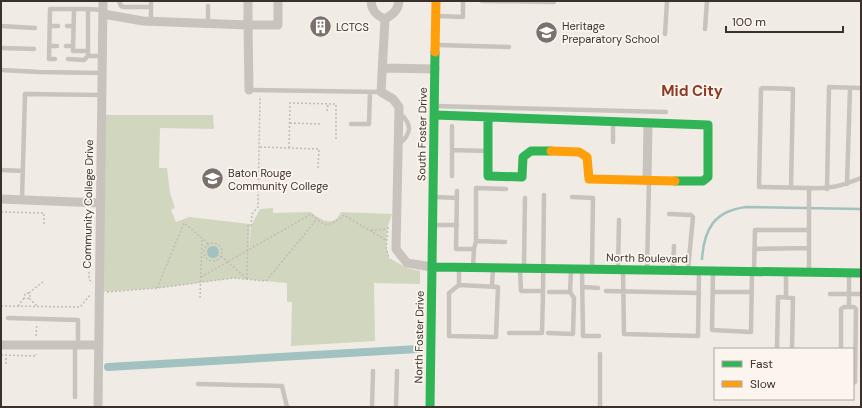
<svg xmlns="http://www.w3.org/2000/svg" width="862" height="408" font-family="'DM Sans',sans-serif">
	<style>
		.green { fill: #d1d6bf }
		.water { fill: #a1c2c1 }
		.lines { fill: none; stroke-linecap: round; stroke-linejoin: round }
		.stream { stroke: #a1c2c1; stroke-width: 2.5 }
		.canal { stroke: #a1c2c1; stroke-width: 8 }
		.path { stroke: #c2bbb6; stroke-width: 1.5; stroke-dasharray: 2 2; stroke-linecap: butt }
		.lane { stroke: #c9c3be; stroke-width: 4.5 }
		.street { stroke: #c9c3be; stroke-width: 9 }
		.fast { stroke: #30b455; stroke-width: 9 }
		.slow { stroke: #ff9f0a; stroke-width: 9 }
		.labels { text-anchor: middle; stroke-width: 3.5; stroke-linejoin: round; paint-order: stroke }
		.poi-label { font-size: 11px; fill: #3b302b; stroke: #fbf5ee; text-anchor: start }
		.street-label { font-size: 11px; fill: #3b302b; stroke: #fbf5ee }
		.district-label { font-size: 15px; font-weight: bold; fill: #8c3b22; stroke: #fbf5ee }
	</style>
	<rect width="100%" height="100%" fill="#f0ebe5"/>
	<path class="green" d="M101,115H213L214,129L160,128L159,168H167L170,193L175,208L171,210L176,222L189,217L250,224L249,251L251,226L260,209L273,208V213L311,212C320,220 334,228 341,212L392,214C386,230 384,241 389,258L407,268L420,271V284L374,283L375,341L291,346L292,302H287V283L234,278L157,288L99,292Z"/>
	<path class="water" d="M207 252a6 6 0 1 1 12 0a6 6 0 1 1-12 0Z"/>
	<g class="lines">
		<path class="stream" d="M702,259C704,228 715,211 746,207L861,209"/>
		<path class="canal" d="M108,367L418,349"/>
		<path class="path" d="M327,111L328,104
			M290,123L321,124
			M260,147L319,149L318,168
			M289,148L290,103L336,104V140
			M1,212L44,213V225
			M388,227L386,248L389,258
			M371,230L387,229
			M91,236L89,244V279L92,283
			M204 252a9 9 0 1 1 18 0a9 9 0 1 1-18 0Z
			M221,256L247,279
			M201,277L311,214C325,227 328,228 344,215L386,240
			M247,279L248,226H251L252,214L258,207L260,96
			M157,288L184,223L209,244
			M107,292L157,288L234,278L266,281L317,219
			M29,293L44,281
			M29,298L26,299L24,298V296L26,293H29L30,296L29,298L37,306
			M200,298L202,238
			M1,306L80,307L91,294
			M18,306L24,298
			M36,336L37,324
			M1,355L36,356V354
			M6,364V355"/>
		<path class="lane" d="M119,1L121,6L124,7H151
			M151,1V22
			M482,1L554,2V1
			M438,16L463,17V1
			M208,24V6
			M1,26L35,28
			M50,26H58
			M67,26H73
			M705,29L707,1
			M665,34L667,1
			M437,45L509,47
			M49,46H57
			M66,46H73
			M1,48L34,49
			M88,51H73L74,9H88
			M102,56H88V9L103,10
			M55,59H49L50,9H74
			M68,59L84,60L88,56
			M1,70L39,72L102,73
			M249,90L381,92
			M436,106L666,112
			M351,124H369L370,92
			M452,126V176
			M613,142V124
			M398,145C412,134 413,124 399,113
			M452,150L486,151
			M1,170L23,171
			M847,184L850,88
			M791,188L793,89L762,88L761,89L759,187H760L809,188
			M827,189L829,87L861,88
			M457,191L456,249H474L473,266
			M435,197L457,198
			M572,197L593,198L592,267
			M22,199L25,94L102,95
			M669,214L691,215L693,217L688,269
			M435,225H457
			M476,241V188L506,189
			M474,249L476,241L505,242
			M755,249L809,248
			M524,266L525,198
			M647,268L649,182
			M618,269L619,220
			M520,270L521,291H543L544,195
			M673,270L674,246
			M754,270L755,230H809
			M582,271L583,336H599
			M623,271L624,334L698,336L699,272
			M809,271V188C831,189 841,186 861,178
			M713,273L712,330L751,332L752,272
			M459,285L498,287L496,337L449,336V293L459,285V269
			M492,286L493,268
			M583,287L598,288
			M606,291L699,293
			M549,292H570L571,271
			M713,292H752
			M830,294H861
			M786,297V273
			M849,307V274
			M8,318L78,320V345
			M509,333H542L543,291
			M548,333L573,334L574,298L570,292
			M777,349L778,297L793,298L792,349
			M841,349V309L844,307H854L856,309L855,382L853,383
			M600,354V407
			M198,384L282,386L287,407
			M75,397V345
			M372,407L373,371
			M396,407L397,371"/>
		<path class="street" d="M248,1V25H278V1
			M371,1C372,11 376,15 385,19
			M103,14L143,21L248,25L249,90
			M385,19L381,92L393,99L399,107L396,249L407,263L432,267
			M385,19C393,14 398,11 399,1
			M383,68L435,69
			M647,180L648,123
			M1,199L100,203
			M1,345H99
			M98,407L103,1"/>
		<path class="fast" d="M435,115L708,125V177L703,181H675
			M488,117V176L522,177L523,157L531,151H551
			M432,267L861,273
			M430,407L435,52"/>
		<path class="slow" d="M435,52L436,1
			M551,151L579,152L587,157L589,179L675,181"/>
	</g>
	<defs>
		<symbol id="building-disc" viewBox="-11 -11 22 22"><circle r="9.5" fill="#7a716c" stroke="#fbf5ee"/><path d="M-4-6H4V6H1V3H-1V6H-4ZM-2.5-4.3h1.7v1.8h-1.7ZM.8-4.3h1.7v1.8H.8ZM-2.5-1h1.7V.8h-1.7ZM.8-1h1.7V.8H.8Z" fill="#fff"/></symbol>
		<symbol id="school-disc" viewBox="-11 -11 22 22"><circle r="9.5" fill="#7a716c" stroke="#fbf5ee"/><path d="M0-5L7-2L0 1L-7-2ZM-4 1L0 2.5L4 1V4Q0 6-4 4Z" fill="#fff"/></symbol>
		<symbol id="university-disc" viewBox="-11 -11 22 22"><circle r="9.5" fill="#7a716c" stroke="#fbf5ee"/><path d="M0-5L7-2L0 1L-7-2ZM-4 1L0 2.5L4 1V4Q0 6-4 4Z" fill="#fff"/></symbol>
	</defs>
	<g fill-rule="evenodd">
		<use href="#building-disc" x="308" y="14" width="25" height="25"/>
		<use href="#school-disc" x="534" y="20" width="25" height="25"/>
		<use href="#university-disc" x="200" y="166" width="25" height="25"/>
	</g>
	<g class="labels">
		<g class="poi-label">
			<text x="562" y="30">Heritage<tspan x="562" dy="13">Preparatory School</tspan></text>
			<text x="336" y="31">LCTCS</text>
			<text x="228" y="177">Baton Rouge<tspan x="228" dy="13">Community College</tspan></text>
		</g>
		<g class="street-label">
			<text transform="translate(422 134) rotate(-89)" y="4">South Foster Drive</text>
			<text transform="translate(88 204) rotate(-89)" y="4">Community College Drive</text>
			<text transform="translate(647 258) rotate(1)" y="4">North Boulevard</text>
			<text transform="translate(419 337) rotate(-89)" y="4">North Foster Drive</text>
		</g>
		<g class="district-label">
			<text x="692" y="96">Mid City</text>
		</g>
	</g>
	<rect width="862" height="408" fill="none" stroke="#3b302b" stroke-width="4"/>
	<rect x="714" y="348" width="140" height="52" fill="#fbf5ee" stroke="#aea6a0"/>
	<rect x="722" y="361" width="20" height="6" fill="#30b455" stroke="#aea6a0"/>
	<text x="750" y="368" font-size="12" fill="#3b302b">Fast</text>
	<rect x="722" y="381" width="20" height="6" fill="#ff9f0a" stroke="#aea6a0"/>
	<text x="750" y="388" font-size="12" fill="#3b302b">Slow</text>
	<path d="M726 26v6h117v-6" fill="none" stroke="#3b302b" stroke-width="2"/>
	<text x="732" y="26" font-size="12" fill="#3b302b" stroke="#fbf5ee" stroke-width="3" paint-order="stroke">100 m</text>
</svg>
